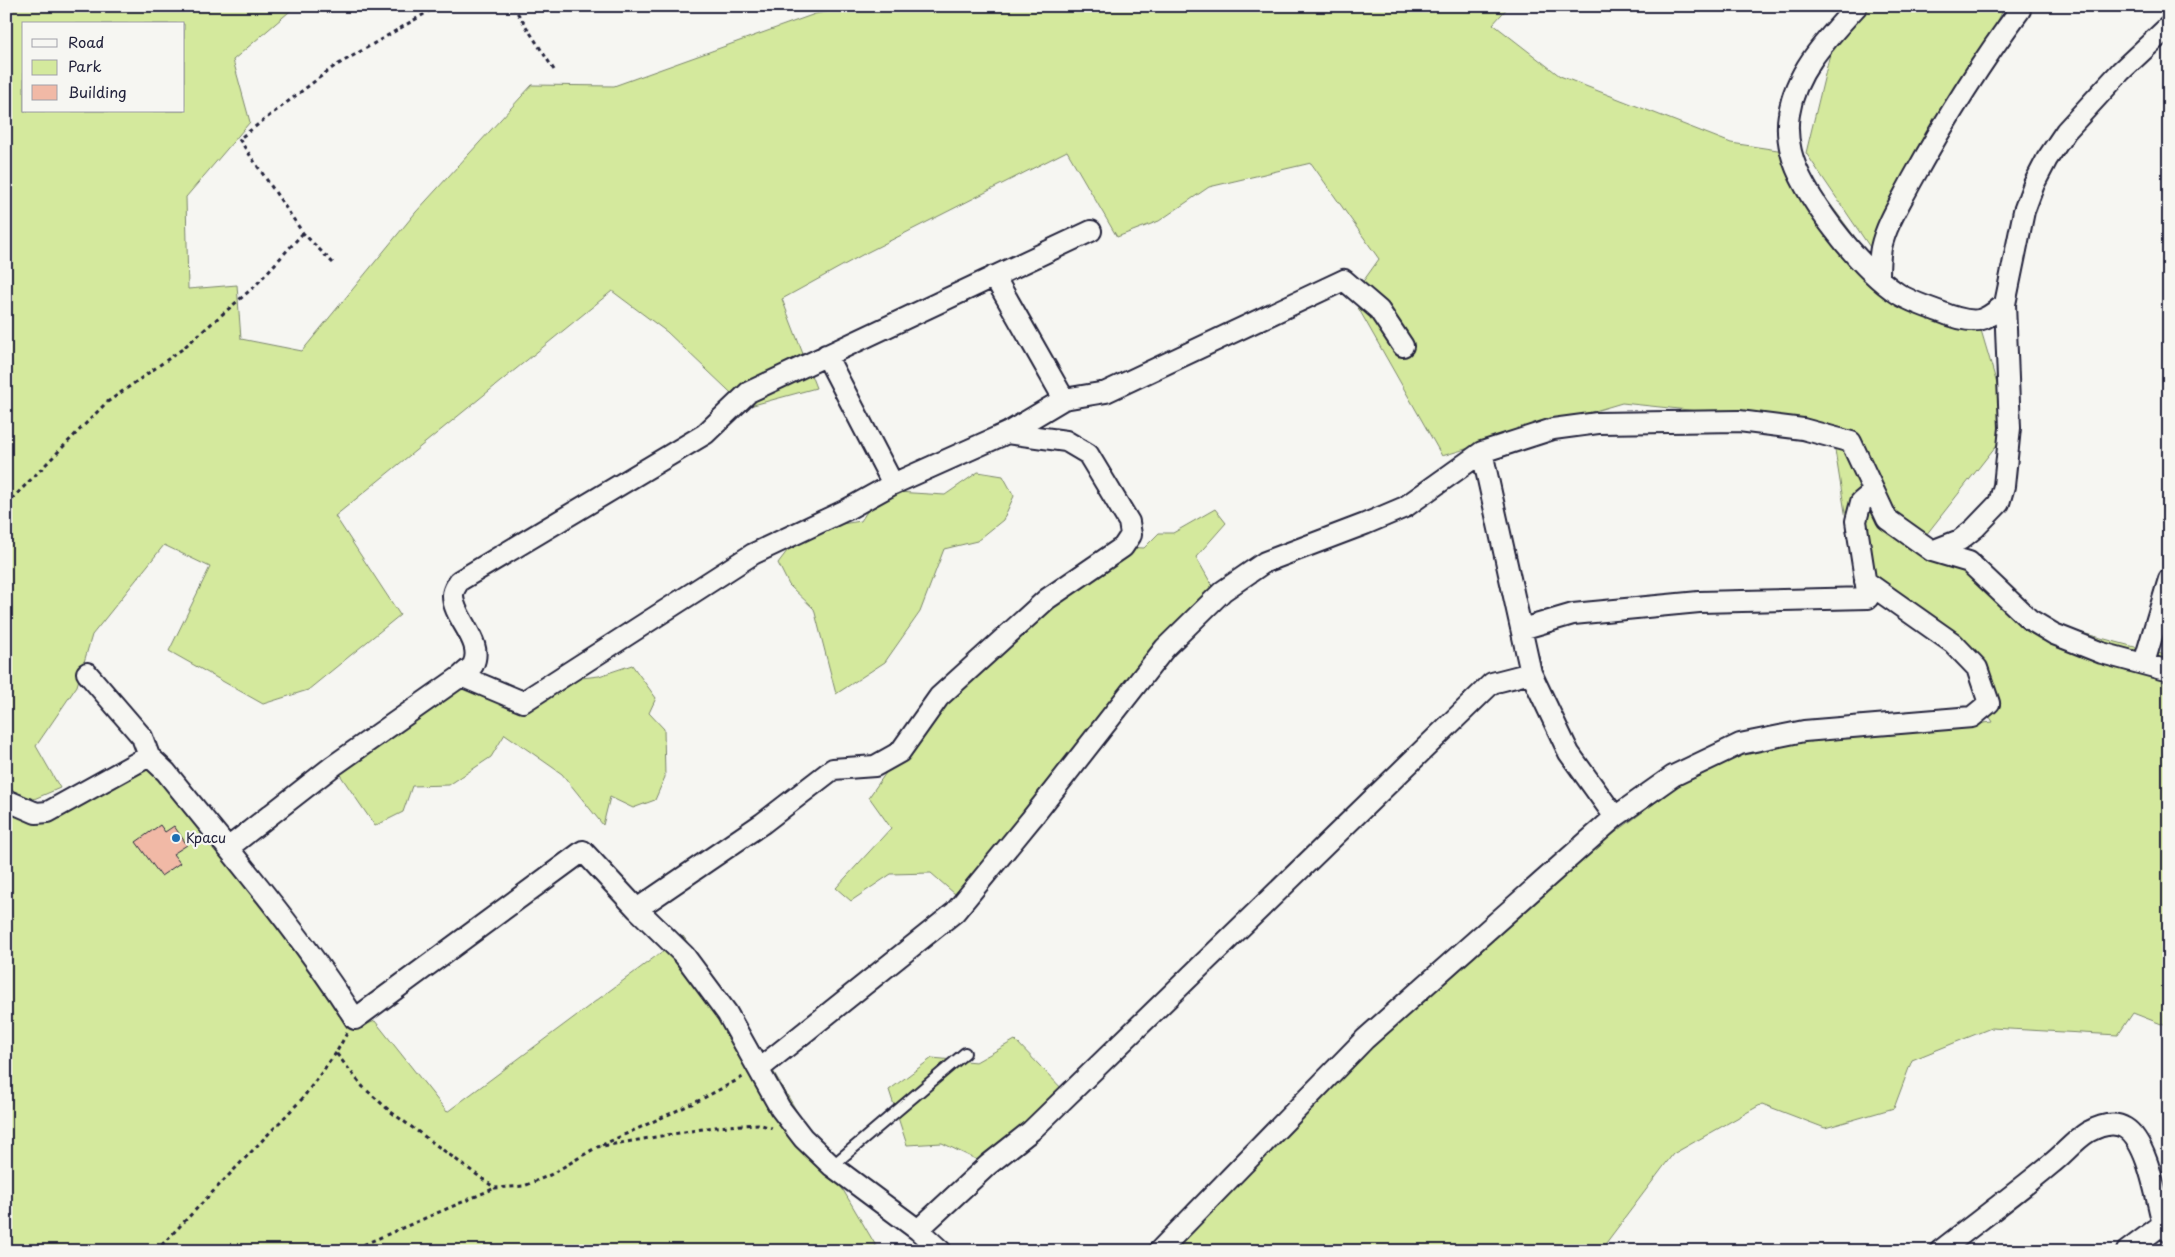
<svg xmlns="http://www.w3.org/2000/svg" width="2175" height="1257" font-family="'Playpen Sans',sans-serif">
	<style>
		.green { fill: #d4e99d; stroke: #7b866c; fill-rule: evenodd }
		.building { fill: #f1b9a6; stroke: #22223b }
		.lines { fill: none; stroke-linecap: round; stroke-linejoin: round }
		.service-casing { stroke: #22223b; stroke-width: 14 }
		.minor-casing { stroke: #22223b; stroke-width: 24 }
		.path { stroke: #22223b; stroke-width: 3; stroke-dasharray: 4 4; stroke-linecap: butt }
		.service { stroke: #f6f6f2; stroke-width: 10 }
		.minor { stroke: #f6f6f2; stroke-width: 20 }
		.poi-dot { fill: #1f6fb2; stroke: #f6f6f2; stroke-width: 2 }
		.labels { text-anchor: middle; stroke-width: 4.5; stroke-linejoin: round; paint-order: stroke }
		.poi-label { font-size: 14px; fill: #22223b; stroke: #f6f6f2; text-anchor: start }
	</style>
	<rect width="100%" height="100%" fill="#f6f6f2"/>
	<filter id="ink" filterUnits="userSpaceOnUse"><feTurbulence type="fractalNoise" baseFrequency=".02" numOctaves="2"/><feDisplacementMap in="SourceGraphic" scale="10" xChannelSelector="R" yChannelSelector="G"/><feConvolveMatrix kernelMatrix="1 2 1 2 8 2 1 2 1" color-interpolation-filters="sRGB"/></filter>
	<g filter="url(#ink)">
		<path class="green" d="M6,6H296L233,60L250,122L186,197L188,289L237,285L241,339L302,351L416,212L532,85L614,86L815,14L857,6H990L1002,11L1007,6H1509L1493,24L1560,76L1731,143L1791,152L1897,293L1978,320L2010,428L1926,535L2029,619L2169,656V1027L2133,1013L2118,1035L1991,1028L1912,1060L1894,1108L1825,1128L1762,1104L1673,1154L1600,1251H1159L1386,1027L1600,844L1707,764L1799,742L1993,722L1980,701L1953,643L1855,575L1831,425L1622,403L1442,456L1352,297L1379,259L1311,163L1209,187L1159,221L1117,237L1067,151L862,255L782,299L816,388L746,407L667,332L612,291L335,516L400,615L308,690L263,704L169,651L210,567L164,545L92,635L77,686L36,746L60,788L34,799L6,789ZM24,24H184V111H24Z
			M1860,6H2005L1880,262L1806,153L1836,29Z
			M978,472L1003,476L1014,496L1003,520L977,541L944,549L920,612L885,662L836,694L814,609L789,585L778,563L803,530L861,521L880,491L945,495Z
			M1215,509L1226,523L1196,557L1213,587L963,901L931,873L891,874L851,901L836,888L891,828L869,797L939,697L1123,547L1144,548L1159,533H1173Z
			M632,665L656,698L649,713L664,729L665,777L655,800L633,808L610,797L603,825L562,774L505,734L491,757L449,785L412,786L403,812L375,826L334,766L461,676L523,702L573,679L599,676Z
			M146,762L241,872L358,1028L375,1021L447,1112L683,936L756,1042L879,1251H6V805L27,818Z
			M1015,1040L1068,1095L988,1165L942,1143L907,1145L889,1090L932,1058L976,1062Z"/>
		<path class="building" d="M160,825L165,832L174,826L187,845L173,854L180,863L161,876L136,842Z"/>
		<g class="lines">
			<defs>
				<path id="service" d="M832,1166L965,1053"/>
				<path id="minor" d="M1857,6C1829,37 1795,71 1789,114C1787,126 1788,140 1791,152C1801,194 1860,269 1897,293C1909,301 1924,306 1938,311C1950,316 1966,322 1979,320C1989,318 1997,310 2005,304
					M994,276L1064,399
					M1879,279C1879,269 1879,258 1881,248C1886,225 1900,203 1911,182C1944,122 1979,65 2020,10
					M826,355L893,484
					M1932,551L1960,540L1975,528L1999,503L2004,486L2010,428L2005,304L2024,211L2034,184L2047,159L2066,131L2121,71L2169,26
					M1522,629L1573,614L1699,602L1868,598L1856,521L1861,502L1874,491
					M2144,663L2169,579
					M87,673L142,737L149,756
					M461,676L523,702L753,554L846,510L893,484L1007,433L1064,399L1106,392L1344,280L1379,310L1403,346
					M6,800L36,813L48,812L149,756L166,772C231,853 299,931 355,1019L583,851L637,909L684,955L727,1013L780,1108L803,1138L832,1166L918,1230L941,1251
					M1615,817L1673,776L1740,744L1804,731L1972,717L1989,703L1977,668L1953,643L1865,581
					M228,848L333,766L461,676C465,672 471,668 473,665C485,641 452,618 453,595C453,590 457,585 459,581L705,434L749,392L1091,231
					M637,909L763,823L833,769L875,766L900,752L939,697L1047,599L1123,547L1131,535L1129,522L1088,454L1066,441L1007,433
					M759,1069L955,912L1032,818L1165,648L1223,591L1265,562L1365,524L1405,507L1482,452L1553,429L1598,423L1739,421L1803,429L1851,442L1887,519L1932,551L1969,562L2029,619L2054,634L2102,653L2169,671
					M918,1230L988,1165L1031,1131L1492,683L1531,673L1482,452
					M1159,1251L1365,1039L1615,817L1569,753L1531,673
					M1940,1251C1977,1222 2015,1194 2051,1164C2064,1154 2075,1140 2088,1132C2099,1126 2114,1121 2125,1128C2148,1142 2156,1198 2163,1224L2169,1232
					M2127,1251L2163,1224"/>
			</defs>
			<use href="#service" class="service-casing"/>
			<use href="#minor" class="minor-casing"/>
			<path class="path" d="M513,6L554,70
				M333,263L303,233L239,139L332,68L438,6
				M6,505L106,403L181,350L255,286L303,233
				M347,1033L336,1053L363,1087L391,1112L495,1188L524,1186L550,1175L597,1147L714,1127L758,1124L772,1128
				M602,1145L700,1100L743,1077
				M156,1251L302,1099L336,1053
				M349,1251L495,1188"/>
			<use href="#service" class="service"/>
			<use href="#minor" class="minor"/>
		</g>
	</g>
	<circle class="poi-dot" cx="176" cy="838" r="5"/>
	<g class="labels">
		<g class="poi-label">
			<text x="186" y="843">Краси</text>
		</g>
	</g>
	<rect width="2175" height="1257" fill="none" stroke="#f6f6f2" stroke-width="25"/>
	<rect x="12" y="12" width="2150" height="1232" fill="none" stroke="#22223b" stroke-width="2" filter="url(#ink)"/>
	<rect x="22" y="22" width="162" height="90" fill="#f6f6f2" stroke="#a1a1a9"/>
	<rect x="32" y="39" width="25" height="8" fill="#f6f6f2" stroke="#a1a1a9"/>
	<text x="68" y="48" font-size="15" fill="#22223b">Road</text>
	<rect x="32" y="60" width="25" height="15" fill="#d4e99d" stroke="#a1a1a9"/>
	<text x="68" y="72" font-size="15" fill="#22223b">Park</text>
	<rect x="32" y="85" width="25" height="15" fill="#f1b9a6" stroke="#a1a1a9"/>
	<text x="68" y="98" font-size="15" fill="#22223b">Building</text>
</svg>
